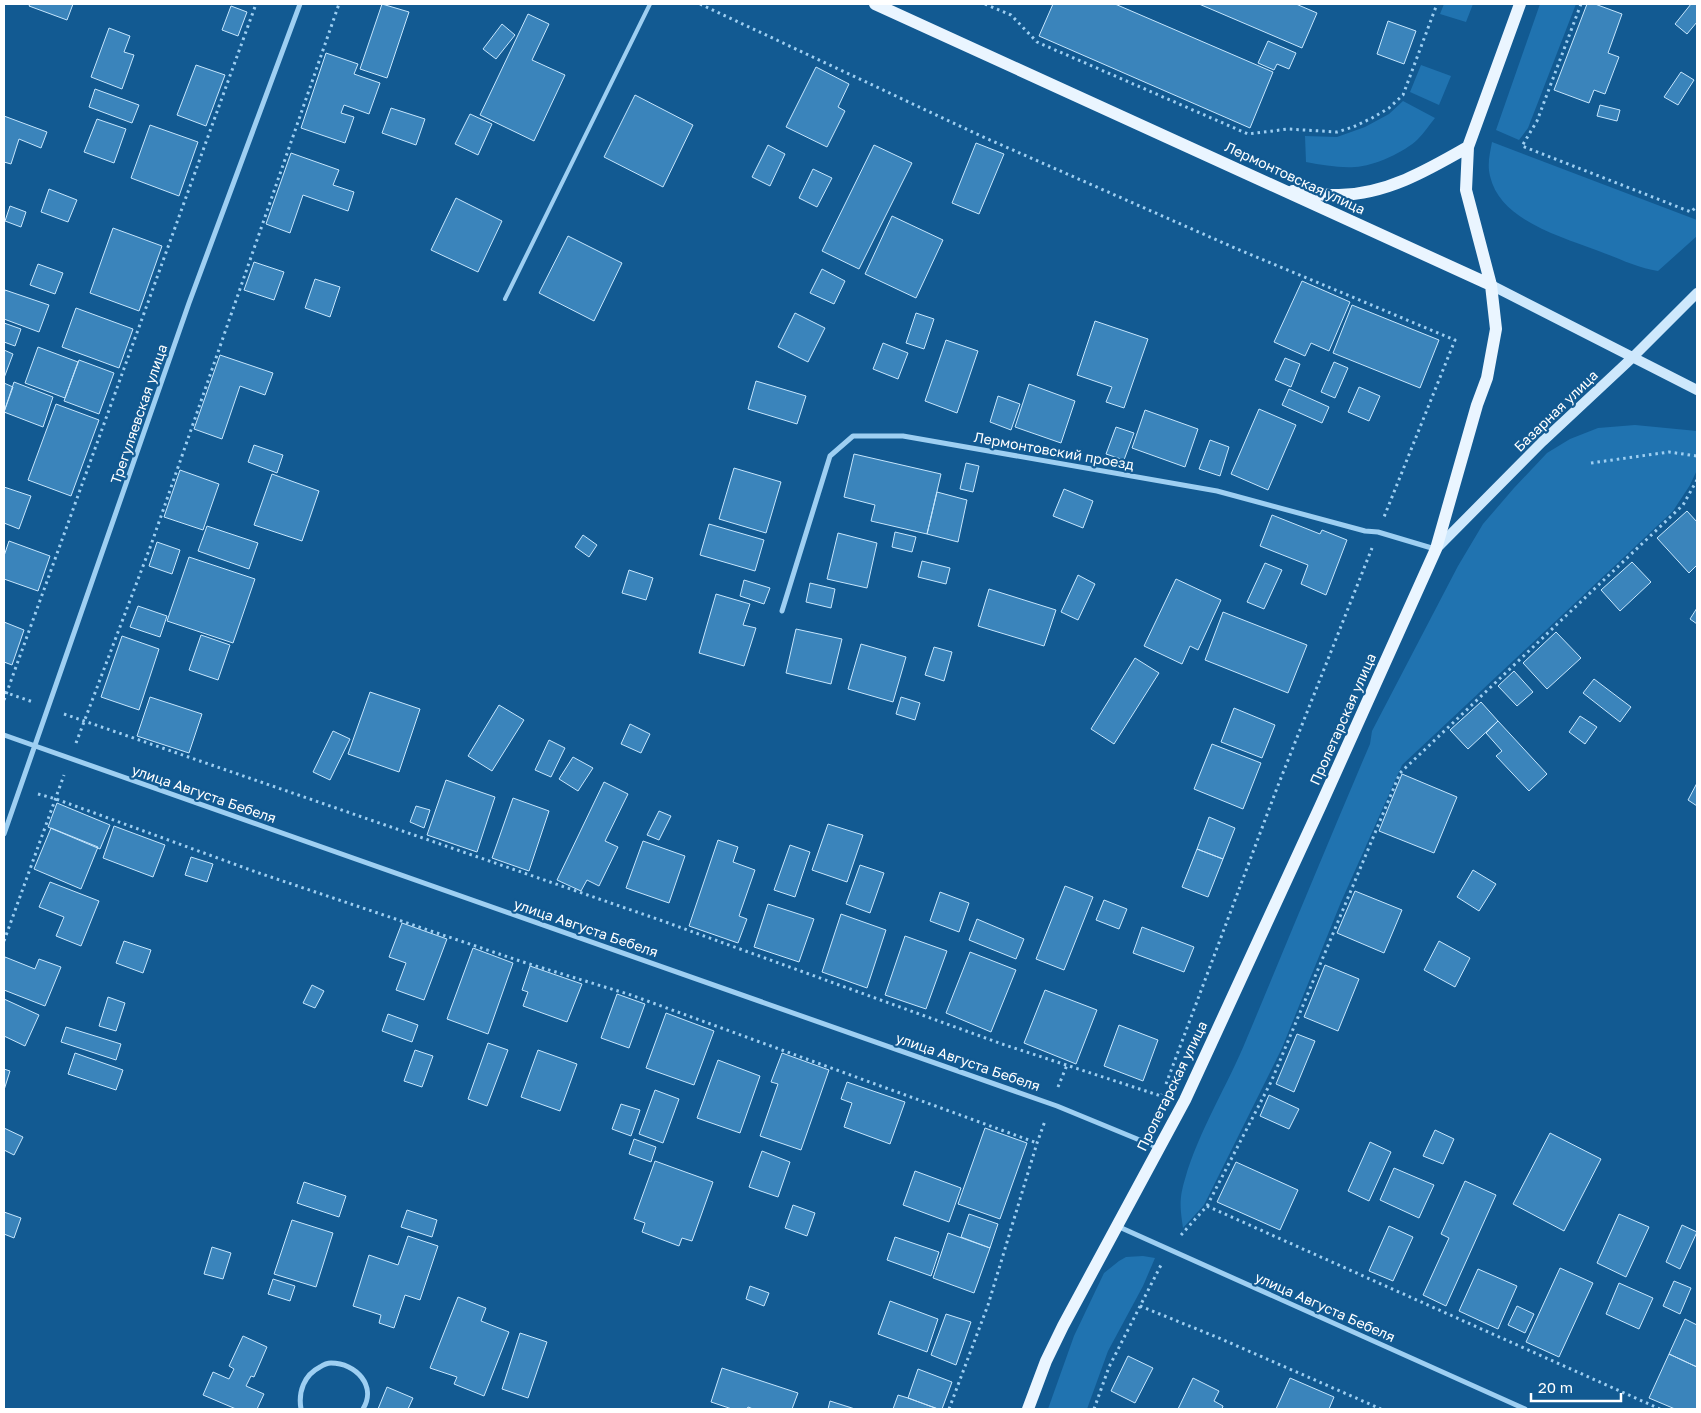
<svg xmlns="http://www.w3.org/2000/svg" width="1701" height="1413" font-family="'Golos Text',sans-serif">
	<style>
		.green { fill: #2073b0 }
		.building { fill: #3a84bb; stroke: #c6e6fd }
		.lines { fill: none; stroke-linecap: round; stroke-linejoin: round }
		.path { stroke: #9ecff2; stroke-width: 3; stroke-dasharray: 2.5 4; stroke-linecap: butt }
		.service { stroke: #9ecff2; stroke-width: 4 }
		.minor { stroke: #9ecff2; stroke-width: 5 }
		.secondary { stroke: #cee8fc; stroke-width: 10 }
		.primary { stroke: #eaf5ff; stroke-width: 12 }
		.labels { text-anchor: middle; stroke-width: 4.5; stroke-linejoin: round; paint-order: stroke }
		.street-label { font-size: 14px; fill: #fff; stroke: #125a92 }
	</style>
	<rect width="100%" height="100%" fill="#125a92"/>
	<path class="green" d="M1444,4H1473L1466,22L1440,14Z
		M1540,4H1576L1528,128L1519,140L1496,130Z
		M1421,65L1451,76L1439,105L1410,92Z
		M1403,101L1435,118C1429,125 1424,133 1418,139C1405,152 1374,166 1355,167C1339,168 1322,165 1306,162L1305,136L1337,137L1365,127L1389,114Z
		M1492,142L1697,220V236L1658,271C1637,268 1616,257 1596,250C1559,236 1500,220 1490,176C1487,164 1490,153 1492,142Z
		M1635,425L1697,431V470L1690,485L1673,511L1402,765L1341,902L1282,1048L1204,1205L1183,1228C1180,1207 1179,1199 1185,1179C1199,1130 1228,1085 1247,1038C1288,940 1328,842 1370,744L1372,731L1458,566L1483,524L1514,488L1547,453L1570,439L1598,428Z
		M1143,1256L1155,1258L1143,1286L1108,1351L1087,1409H1048L1074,1336L1104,1273L1119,1261L1126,1257Z"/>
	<path class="building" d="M30,4H73L67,20L29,6Z
		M382,4L409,12L387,78L360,69Z
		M1053,4H1115L1273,72L1250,128L1039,36Z
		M1199,4H1296L1317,13L1302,48Z
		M1587,4H1595L1622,14L1608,53L1619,57L1605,94L1594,90L1589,103L1554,90Z
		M1691,4H1697V22L1687,34L1675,24Z
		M231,6L247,12L238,36L222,30Z
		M528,14L549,24L532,60L565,75L534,141L480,115Z
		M1388,21L1416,31L1404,64L1377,54Z
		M502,24L515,35L496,59L483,49Z
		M109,28L130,36L124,52L134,55L122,89L91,77Z
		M1268,41L1296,53L1289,69L1277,64L1274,70L1258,63Z
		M326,53L358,64L354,74L380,83L369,114L344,105L341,113L354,117L345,143L301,128Z
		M196,65L225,75L206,126L177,115Z
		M816,67L849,84L838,107L845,111L827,147L786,127Z
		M1681,72L1694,80L1678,105L1664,97Z
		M95,89L139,105L132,123L89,107Z
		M635,95L693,125L663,187L604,157Z
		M1600,105L1620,110L1617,121L1597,116Z
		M391,108L425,119L416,145L382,133Z
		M470,114L492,124L478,155L455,144Z
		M4,116L47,132L41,148L19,139L11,164L4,162Z
		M97,119L126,129L114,163L84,152Z
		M150,125L198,142L179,196L131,178Z
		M976,143L1004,154L979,214L952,203Z
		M768,145L785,154L770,186L752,177Z
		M874,145L912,163L859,269L822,251Z
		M291,153L339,170L333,185L354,192L348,211L303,195L290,233L266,224Z
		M813,169L832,178L817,207L799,198Z
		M49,189L77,200L68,222L41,212Z
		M456,198L502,221L478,272L431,250Z
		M10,206L26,212L21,227L5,221Z
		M892,216L943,240L916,298L865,274Z
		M113,228L162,246L139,311L90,293Z
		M568,236L622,263L594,321L539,293Z
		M254,262L284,272L274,300L244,290Z
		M38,264L63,273L55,294L30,285Z
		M822,269L845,281L834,304L810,293Z
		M315,279L340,287L330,317L305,308Z
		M1302,281L1350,302L1329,351L1311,343L1305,356L1274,342Z
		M5,290L49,305L39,332L4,319V294Z
		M1352,305L1439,340L1420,388L1333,353Z
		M76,308L133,329L119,368L62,347Z
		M795,313L825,328L808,362L778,347Z
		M916,313L934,319L924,349L906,343Z
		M1095,321L1148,339L1124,408L1106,402L1112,387L1077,375Z
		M4,323L21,329L15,346L4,342Z
		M946,340L978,351L957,413L925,401Z
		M883,343L908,353L898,379L873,369Z
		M38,347L78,362L65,398L25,383Z
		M4,350L13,354L4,378Z
		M220,355L273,373L265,395L240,386L222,439L194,429Z
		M1285,358L1300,364L1291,387L1275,380Z
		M79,360L114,373L99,414L64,401Z
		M1334,362L1348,368L1335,398L1321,392Z
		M756,381L806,396L797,424L748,409Z
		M14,382L53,397L43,427L4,412Z
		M4,383L13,387L4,412Z
		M1029,384L1075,401L1061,443L1015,427Z
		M1359,387L1380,396L1369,421L1348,412Z
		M1289,389L1329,407L1322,423L1282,405Z
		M998,396L1020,404L1011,430L990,422Z
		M56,404L99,420L71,496L28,480Z
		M1259,409L1296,425L1268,490L1231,474Z
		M1145,410L1198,429L1185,467L1132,448Z
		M1116,427L1134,433L1124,460L1106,454Z
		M1210,440L1229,447L1220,476L1199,469Z
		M254,445L283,455L277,473L248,462Z
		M854,454L941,474L927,534L871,521L875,505L844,497Z
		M966,463L979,466L973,492L960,489Z
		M734,468L781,482L766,533L719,519Z
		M180,470L219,484L203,530L164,517Z
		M272,474L319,491L302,541L254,525Z
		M4,487L31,496L19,529L4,523Z
		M1064,489L1093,501L1083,528L1053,516Z
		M937,492L967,500L958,542L927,534Z
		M1687,511L1697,522V565L1689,573L1657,538Z
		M1272,515L1320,534L1322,530L1347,540L1326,595L1301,584L1308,565L1260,546Z
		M709,524L764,540L755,571L700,555Z
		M207,526L258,543L249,569L198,551Z
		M895,532L916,537L912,552L892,547Z
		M838,533L877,543L867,588L827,579Z
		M583,535L597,545L589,557L575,547Z
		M9,541L50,556L38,591L4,579V556Z
		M157,542L180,550L172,574L149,566Z
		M189,557L255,579L233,643L167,621Z
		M922,561L950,568L946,584L918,577Z
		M1632,562L1651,582L1620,611L1601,590Z
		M1265,563L1282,570L1264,609L1247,602Z
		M629,570L653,578L646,600L622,593Z
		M1078,575L1095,584L1078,620L1061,612Z
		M1176,579L1221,600L1198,650L1190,646L1182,664L1144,646Z
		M744,580L770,588L764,604L740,596Z
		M810,583L835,589L831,608L806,602Z
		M989,589L1056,610L1044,646L978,626Z
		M716,594L750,604L743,625L756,628L744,666L699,653Z
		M138,606L167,616L160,637L130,627Z
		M1697,608V624L1690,619Z
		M1223,612L1307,645L1288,693L1205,660Z
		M4,622L24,630L12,665L4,662Z
		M796,629L842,639L831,684L786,673Z
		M1556,632L1581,658L1547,689L1523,663Z
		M201,635L230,645L218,680L189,670Z
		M122,636L159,649L139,710L101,697Z
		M861,644L906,657L893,702L848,689Z
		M934,647L952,652L944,681L925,675Z
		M1135,658L1159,673L1114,744L1091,729Z
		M1514,671L1533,692L1517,706L1498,686Z
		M1594,679L1631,707L1620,722L1583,693Z
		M370,692L420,709L399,772L348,754Z
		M150,697L202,714L189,753L137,736Z
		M901,697L920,703L915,720L896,714Z
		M1481,702L1498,721L1468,749L1450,730Z
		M499,705L524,720L492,771L468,756Z
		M1234,708L1275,725L1262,758L1221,742Z
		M1580,716L1597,727L1585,744L1569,732Z
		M1498,721L1547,774L1529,791L1496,756L1502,751L1486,733Z
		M630,724L650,734L641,753L621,744Z
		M333,731L350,739L330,780L313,772Z
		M549,740L565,748L551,777L535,770Z
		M1212,744L1261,763L1243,809L1194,789Z
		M573,757L593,768L578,791L559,779Z
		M1402,774L1457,797L1434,853L1379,831Z
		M446,780L495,797L477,852L427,835Z
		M604,782L628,794L605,841L618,847L599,886L587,880L581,891L557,880Z
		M1697,783V806L1688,800Z
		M513,798L549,811L529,871L492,858Z
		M57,803L110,825L100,849L48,827Z
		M416,806L430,810L424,828L410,822Z
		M659,811L671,816L659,840L647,835Z
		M1209,817L1235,828L1223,859L1197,849Z
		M828,824L863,835L847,882L812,870Z
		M114,826L165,845L153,877L103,858Z
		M51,828L98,847L81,889L34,869Z
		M718,840L738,847L733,862L755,870L739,916L747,919L738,943L689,926Z
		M643,841L685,856L669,903L626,888Z
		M790,845L810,852L795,897L774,890Z
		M1197,849L1223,859L1208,897L1182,887Z
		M191,857L213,864L207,882L185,875Z
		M860,865L884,873L870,913L846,904Z
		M1473,870L1496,884L1479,911L1457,897Z
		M50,882L99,901L81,946L56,936L64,917L39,907Z
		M1065,886L1093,897L1064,970L1036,959Z
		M1355,891L1402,910L1384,953L1337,933Z
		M940,892L969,903L959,932L930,921Z
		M1104,900L1127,909L1119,929L1096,920Z
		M768,904L814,919L799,962L754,947Z
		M841,914L886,930L867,988L822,972Z
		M977,919L1024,939L1016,959L969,940Z
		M402,923L447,939L424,1000L396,990L406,963L389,957Z
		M1142,927L1194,947L1184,972L1133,953Z
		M905,936L947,951L926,1009L885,995Z
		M124,941L151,950L143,973L116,963Z
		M1439,941L1470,958L1455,987L1424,970Z
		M473,948L513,963L488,1034L447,1019Z
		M970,952L1016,970L991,1032L946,1013Z
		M5,957L35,969L39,959L61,967L45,1006L4,990V961Z
		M1325,965L1359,979L1338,1031L1304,1017Z
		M530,966L582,984L567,1022L523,1006L528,992L522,990Z
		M312,985L324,991L315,1008L303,1003Z
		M1045,990L1097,1010L1076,1064L1024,1043Z
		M617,994L645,1004L629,1048L601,1038Z
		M108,997L125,1003L116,1031L99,1026Z
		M4,999L39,1015L25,1046L4,1036Z
		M666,1013L714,1031L694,1085L646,1068Z
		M388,1014L418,1025L412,1042L382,1031Z
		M1119,1025L1158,1040L1143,1081L1104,1066Z
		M66,1027L121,1044L116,1060L61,1042Z
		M1297,1034L1315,1041L1294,1092L1276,1084Z
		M488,1043L508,1050L487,1106L468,1099Z
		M415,1050L433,1056L422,1087L404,1081Z
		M538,1050L577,1064L560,1111L521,1097Z
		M75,1053L123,1070L116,1090L68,1074Z
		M782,1053L829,1070L801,1150L760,1136L778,1084L771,1082Z
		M718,1060L760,1076L740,1133L697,1118Z
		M4,1069L10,1071L4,1090Z
		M847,1082L905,1102L890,1144L844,1127L852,1103L841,1099Z
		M655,1090L679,1099L663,1143L639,1134Z
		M1269,1095L1299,1109L1289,1129L1260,1116Z
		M621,1104L640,1110L631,1136L612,1129Z
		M4,1128L23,1137L14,1155L4,1150Z
		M985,1128L1027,1143L1000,1219L958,1204Z
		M1435,1130L1454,1139L1443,1164L1423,1156Z
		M1550,1133L1601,1159L1564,1231L1513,1204Z
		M634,1139L656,1147L651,1162L629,1154Z
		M1370,1142L1391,1152L1369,1201L1348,1191Z
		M762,1151L790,1162L778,1197L749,1187Z
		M655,1161L713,1182L692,1241L682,1238L679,1246L642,1232L645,1223L634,1219Z
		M1236,1162L1298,1190L1280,1230L1217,1202Z
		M1394,1168L1434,1185L1419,1218L1380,1200Z
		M915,1171L961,1188L949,1222L903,1205Z
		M1465,1181L1496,1195L1446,1306L1423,1295L1449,1238L1441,1234Z
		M304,1182L346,1196L339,1217L297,1203Z
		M793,1205L815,1213L807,1236L785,1228Z
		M407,1210L437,1220L432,1237L401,1227Z
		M4,1212L21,1218L14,1238L4,1234Z
		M969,1214L998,1224L990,1248L961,1237Z
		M1619,1214L1649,1227L1626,1277L1597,1263Z
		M292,1220L333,1233L316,1287L274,1274Z
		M1682,1225L1697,1232L1680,1269L1666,1262Z
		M1389,1226L1413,1237L1393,1281L1369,1271Z
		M948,1233L990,1248L974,1293L933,1278Z
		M408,1236L438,1246L420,1300L405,1295L394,1328L379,1323L381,1315L353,1306L369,1255L398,1265Z
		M895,1237L939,1252L931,1276L887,1260Z
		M212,1247L231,1253L223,1279L204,1274Z
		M1560,1268L1593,1283L1559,1357L1526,1342Z
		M1478,1269L1517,1286L1498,1329L1459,1311Z
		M273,1279L295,1286L290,1301L268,1294Z
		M1674,1281L1691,1288L1680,1314L1663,1306Z
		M1619,1283L1653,1298L1639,1329L1606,1314Z
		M750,1286L769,1293L764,1306L746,1299Z
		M458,1297L486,1308L481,1321L509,1332L484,1396L454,1384L457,1377L430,1368Z
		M890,1301L938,1319L927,1352L878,1334Z
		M1517,1306L1534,1314L1525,1333L1508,1325Z
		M946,1314L971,1322L956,1365L931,1355Z
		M1685,1319L1697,1325V1367L1669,1354Z
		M520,1333L547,1342L528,1398L502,1389Z
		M243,1336L267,1347L254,1377L251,1376L246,1386L264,1394L257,1409H236L203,1395L213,1372L229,1379L234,1369L229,1366Z
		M1669,1354L1697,1367V1409H1675L1649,1398Z
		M1128,1356L1153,1368L1135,1403L1111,1391Z
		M722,1368L798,1393L792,1409H753L748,1407L747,1409H732L711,1402Z
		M918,1369L952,1382L942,1409H938L908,1398Z
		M1193,1378L1219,1391L1214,1401L1223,1406L1222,1409H1178Z
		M1290,1378L1334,1397L1329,1409H1276Z
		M387,1387L413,1398L408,1409H378Z
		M898,1395L908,1398L938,1409H893Z
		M830,1401L855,1409H828Z"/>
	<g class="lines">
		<path class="path" d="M700,4L981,136L1235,248L1455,340L1384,517
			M985,4L1011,15L1037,42L1248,134L1288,129L1337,132L1353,127L1372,118L1389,108L1403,95L1437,4
			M1581,4L1537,121L1522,146L1691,212L1697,206
			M1591,463L1669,452L1697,456
			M4,692L33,702
			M4,700L256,4
			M64,714L660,920L1002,1044L1161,1096L1162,1094
			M76,743L151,545L339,4
			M38,794L56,799L256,872L523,962L631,995L1037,1143
			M4,941L64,775
			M1166,1084L1277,788L1372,548
			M1058,1087L1067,1065
			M1207,1206L1660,1409
			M1181,1235L1207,1206L1271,1082L1400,773L1683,505L1697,480
			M1140,1306L1219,1338L1381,1409
			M949,1409L988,1305L1037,1143L1045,1121
			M1094,1409L1109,1367L1161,1265"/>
		<path class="service" d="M505,299L650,4"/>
		<path class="minor" d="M782,611L830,456L853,436H903L1217,491L1365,531L1378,532L1435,549
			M4,735L1057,1106L1159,1148
			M4,834L189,303L300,4
			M1117,1226L1525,1409
			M301,1409C298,1392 304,1375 320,1367C323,1365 327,1363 331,1363C356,1363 377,1386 363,1409"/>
		<path class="secondary" d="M1491,285L1697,390
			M1436,549L1542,442L1633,357L1697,293"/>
		<path class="primary" d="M875,4L1491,285
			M1293,191C1308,192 1324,196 1339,195C1387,194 1428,170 1468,147
			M1028,1409L1046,1361L1063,1326L1185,1100L1320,807L1436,549L1477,405L1487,378L1496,329L1491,285L1466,190L1468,147L1520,4"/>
	</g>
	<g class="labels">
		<g class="street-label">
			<text transform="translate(1295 178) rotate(25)" y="5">Лермонтовская улица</text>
			<text transform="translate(1556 411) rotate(-44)" y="5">Базарная улица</text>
			<text transform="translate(139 414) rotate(-71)" y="5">Трегуляевская улица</text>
			<text transform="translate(1054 451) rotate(10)" y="5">Лермонтовский проезд</text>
			<text transform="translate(1343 719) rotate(-66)" y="5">Пролетарская улица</text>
			<text transform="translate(204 794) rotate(19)" y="5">улица Августа Бебеля</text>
			<text transform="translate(586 928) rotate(19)" y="5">улица Августа Бебеля</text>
			<text transform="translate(968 1062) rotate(19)" y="5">улица Августа Бебеля</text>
			<text transform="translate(1172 1086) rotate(-64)" y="5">Пролетарская улица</text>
			<text transform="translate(1325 1307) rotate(24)" y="5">улица Августа Бебеля</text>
		</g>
	</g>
	<rect width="1701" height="1413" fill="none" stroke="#ffffff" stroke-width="10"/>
	<path d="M1531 1393v8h90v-8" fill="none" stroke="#ffffff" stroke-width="2.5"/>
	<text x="1538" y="1393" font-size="15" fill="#ffffff" stroke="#125a92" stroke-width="4" paint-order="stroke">20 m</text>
</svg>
